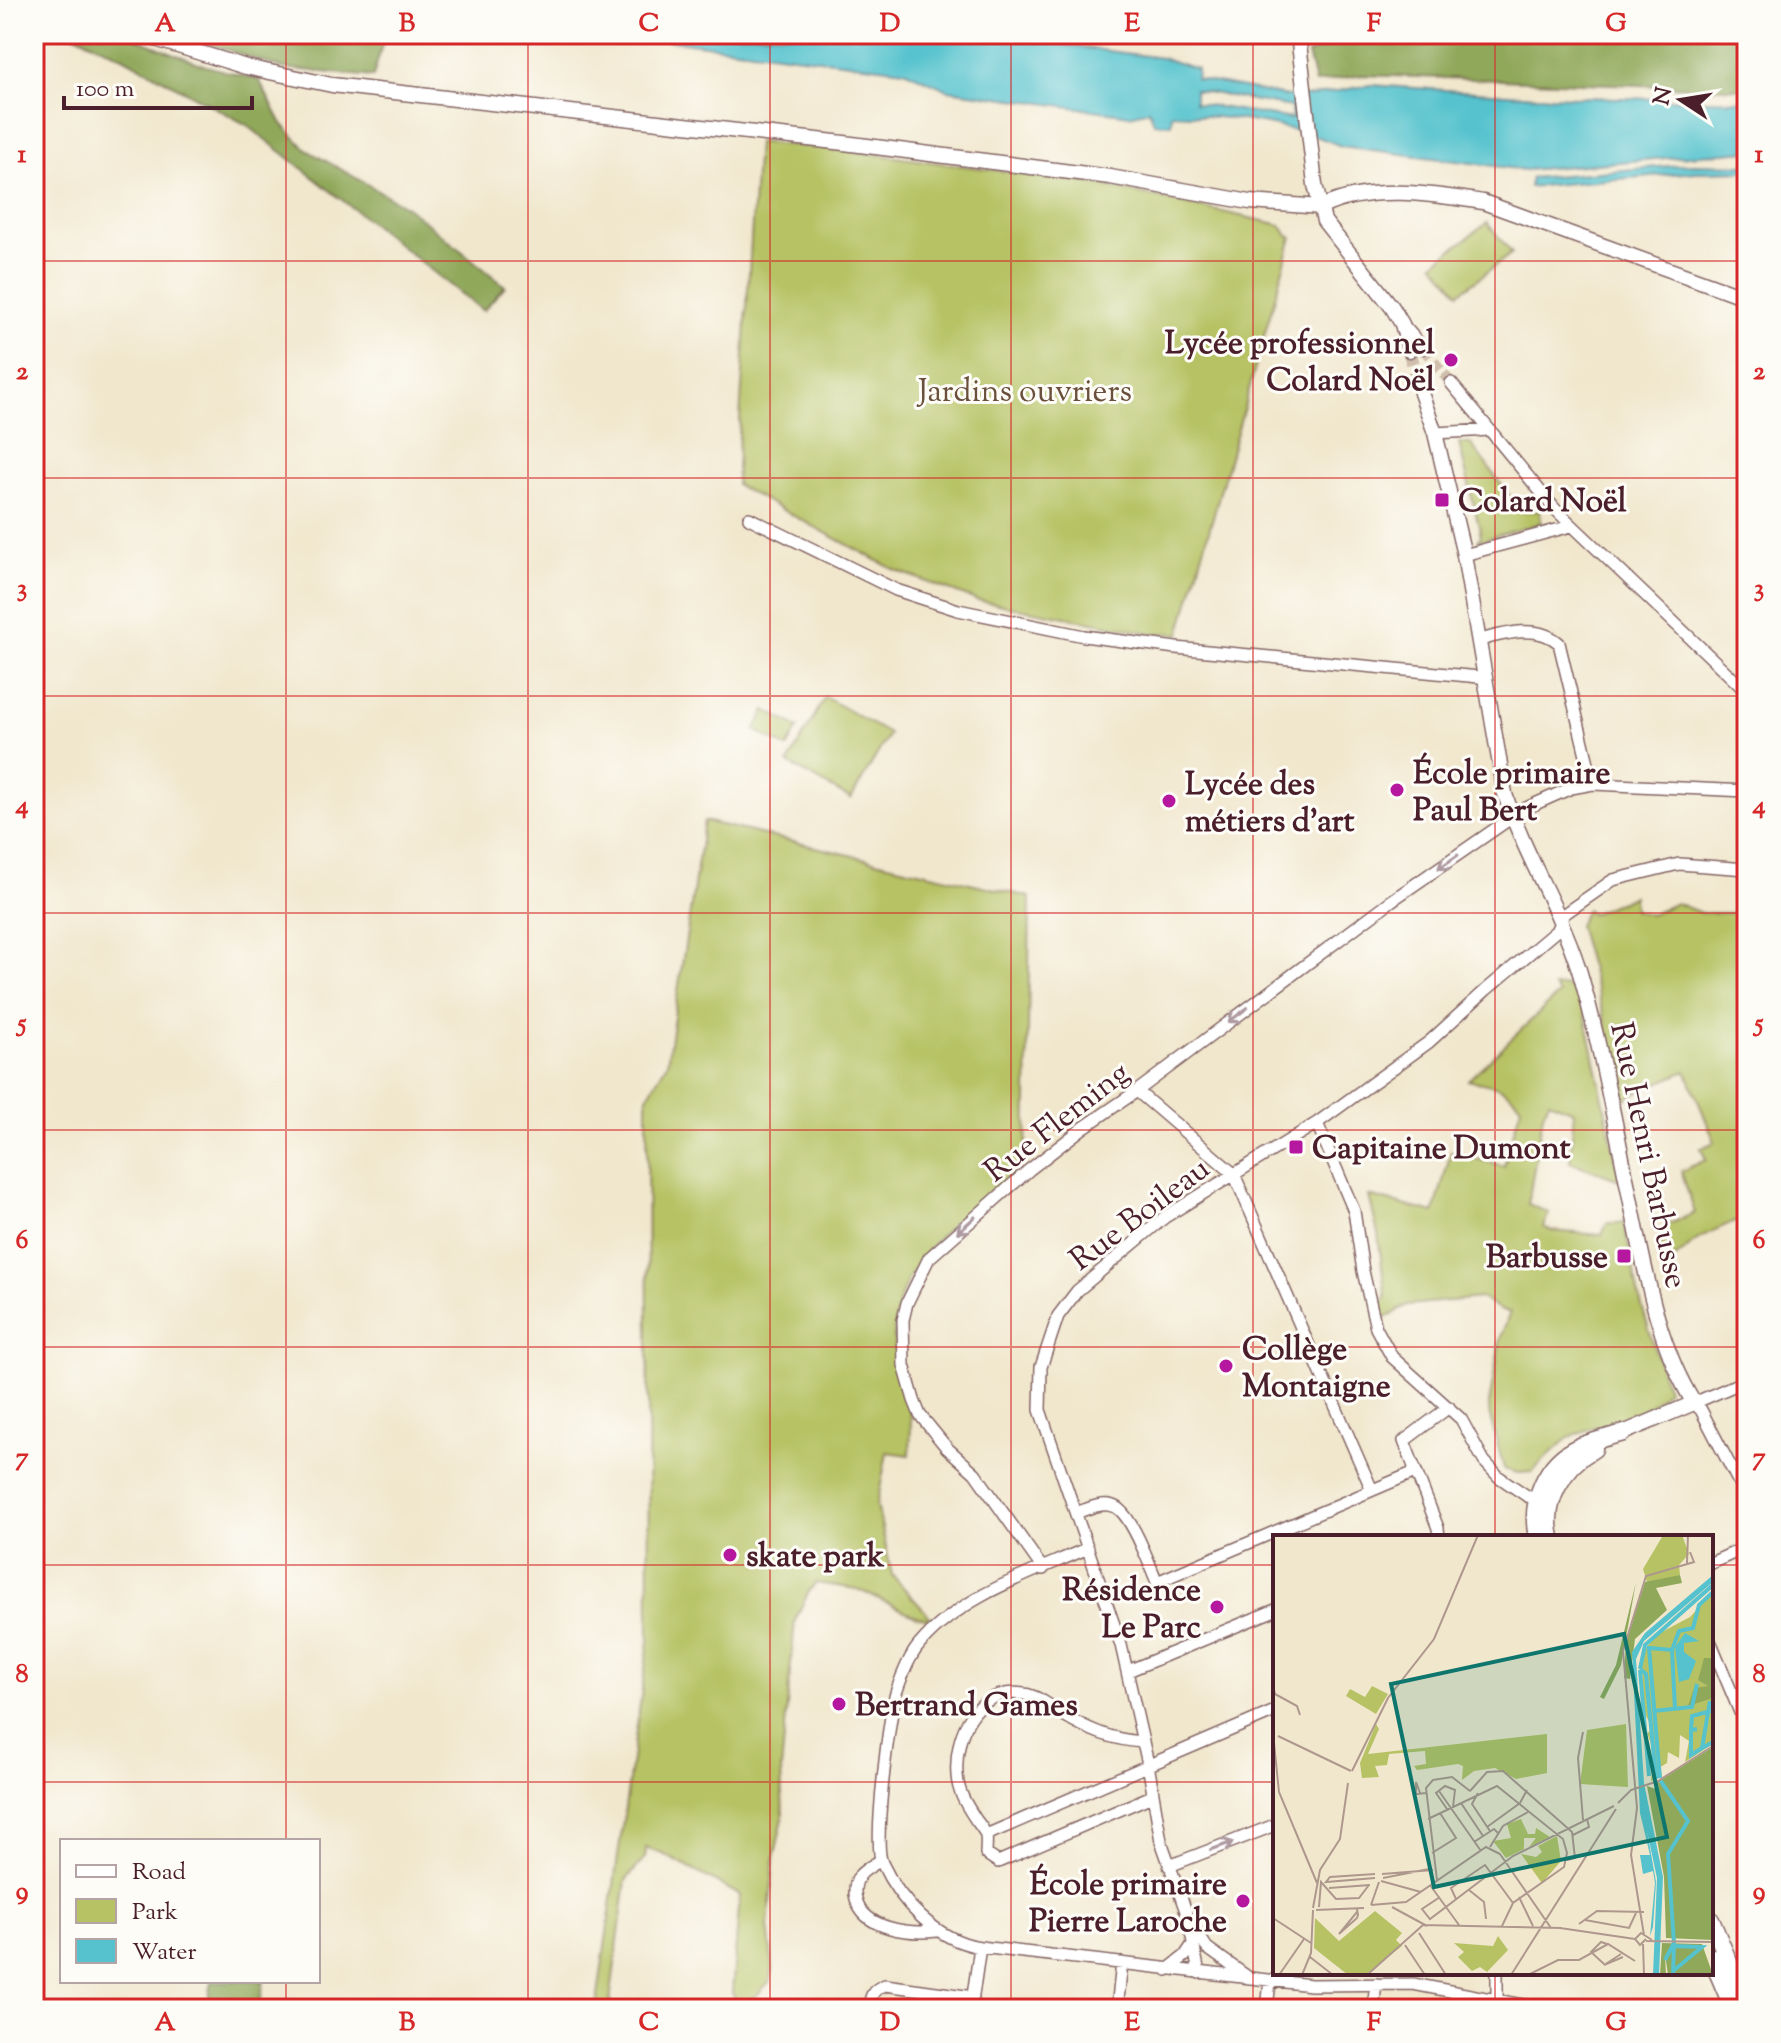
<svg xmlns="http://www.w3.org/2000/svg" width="1781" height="2043" font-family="'Sorts Mill Goudy',serif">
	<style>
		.green { fill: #b6c264; stroke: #807048; stroke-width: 2 }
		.forest { fill: #90a85a; stroke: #6d6442; stroke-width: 2 }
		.water { fill: #55c2cd; stroke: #50707c; stroke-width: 2; fill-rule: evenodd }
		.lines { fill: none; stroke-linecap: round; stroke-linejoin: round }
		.river { stroke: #55c2cd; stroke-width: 22 }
		.minor-tunnel { stroke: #d0bfad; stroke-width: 11; stroke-dasharray: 11 5.5; stroke-linecap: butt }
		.tertiary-tunnel { stroke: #d0bfad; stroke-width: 14; stroke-dasharray: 14 7; stroke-linecap: butt }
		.minor-casing { stroke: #846564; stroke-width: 14 }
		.tertiary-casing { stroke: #846564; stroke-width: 17 }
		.secondary-casing { stroke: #846564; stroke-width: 19 }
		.minor { stroke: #fff; stroke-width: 11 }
		.tertiary { stroke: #fff; stroke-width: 14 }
		.secondary { stroke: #fff; stroke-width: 16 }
		.oneway { stroke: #ae9aa0 }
		.grid { fill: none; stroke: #d62828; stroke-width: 2; stroke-opacity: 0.55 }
		.poi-dot { fill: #b5179e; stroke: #fdfcf7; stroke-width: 3 }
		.labels { text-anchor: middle; stroke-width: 6; stroke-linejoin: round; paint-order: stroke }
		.poi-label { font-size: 32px; font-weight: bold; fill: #4a1f2b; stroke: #fdfcf7; text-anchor: start }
		.park-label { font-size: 32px; fill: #6a503c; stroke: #fdfcf7 }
		.street-label { font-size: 32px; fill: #4a1f2b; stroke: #fdfcf7 }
		.inset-river { fill: none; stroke: #55c2cd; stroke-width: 4 }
		.inset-road { fill: none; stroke: #ae978c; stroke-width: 2 }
		.view { fill: #0f766e; fill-opacity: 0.15; stroke: #0f766e; stroke-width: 4 }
		.inset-edge { fill: none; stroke: #4a1f2b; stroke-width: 4 }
		.neatline { fill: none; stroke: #d62828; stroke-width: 3 }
		.grid-label { font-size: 26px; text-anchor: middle; font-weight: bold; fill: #d62828 }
	</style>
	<rect width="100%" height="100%" fill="#fdfcf7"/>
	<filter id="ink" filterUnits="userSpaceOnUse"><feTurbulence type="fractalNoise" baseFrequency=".0125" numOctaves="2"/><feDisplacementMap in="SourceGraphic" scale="16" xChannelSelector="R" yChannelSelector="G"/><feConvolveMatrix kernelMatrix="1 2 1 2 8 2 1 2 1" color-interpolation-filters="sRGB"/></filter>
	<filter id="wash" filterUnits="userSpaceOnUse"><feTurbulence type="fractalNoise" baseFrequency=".006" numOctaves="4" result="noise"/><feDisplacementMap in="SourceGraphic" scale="32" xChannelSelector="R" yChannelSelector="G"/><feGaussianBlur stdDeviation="1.8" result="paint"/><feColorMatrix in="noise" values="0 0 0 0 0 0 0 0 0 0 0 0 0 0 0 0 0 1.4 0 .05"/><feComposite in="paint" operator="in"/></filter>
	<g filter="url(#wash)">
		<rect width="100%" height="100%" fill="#f1e7cd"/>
		<path class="green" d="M1250,34H1283L1284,38L1266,47Z
			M757,142L843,150L1091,183L1281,225L1288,236L1292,237L1180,634L1151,633L976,600L895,570L736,485Z
			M1487,223L1512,253L1459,293L1434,263Z
			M1459,443L1471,444L1521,511H1540L1541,523L1478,541L1481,535Z
			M825,697L889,734L851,799L788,763Z
			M766,710L798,728L787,748L755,730Z
			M704,821L1030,897L1026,1163C970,1210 892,1257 894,1340C895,1368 905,1387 910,1412C912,1425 910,1441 910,1455L887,1452L877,1505L892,1575L933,1620L916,1616L857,1589L816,1583L809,1591L795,1620L781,1770L783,1818L774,1859L768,1926L773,1969L770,1981L756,1996L745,2001H737L732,1993L740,1895L665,1855L646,1848L645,1858L626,1880L609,2009H596L649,1641L647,1097L667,1063Z
			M1633,896L1634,910L1650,915L1676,903L1701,913H1731L1741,908L1747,911V1216C1731,1223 1715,1229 1700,1238C1688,1245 1682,1255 1670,1261L1658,1259L1665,1226L1695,1213L1681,1171L1706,1160L1701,1148L1715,1142L1686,1071L1639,1091L1623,1101L1602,1009L1578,925L1586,910L1591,914Z
			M1567,986L1578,994L1585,1013L1620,1180L1570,1162L1574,1111L1549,1101L1543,1114L1528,1204L1549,1213L1543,1227L1551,1231L1602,1235L1607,1223H1624L1638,1293L1667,1389C1646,1419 1601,1421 1570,1437C1562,1442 1539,1464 1533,1472L1518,1473L1504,1469L1488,1409L1501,1336L1510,1312L1502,1311L1481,1298L1407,1305L1392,1315L1381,1318L1379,1302L1386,1299L1378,1234L1369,1196L1434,1213L1451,1152L1504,1166L1521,1106C1505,1084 1492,1086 1468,1080L1559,994L1554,987Z"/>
		<path class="forest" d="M73,34H124L206,66L259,80L282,124L307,150L407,207L505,286L483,311L247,125L123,57Z
			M179,34H385L373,77L282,68Z
			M1362,34H1747V89L1362,75L1315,83L1308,54L1362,36Z
			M212,1981H264L259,2009H207Z"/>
		<path class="water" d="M618,34H978L1162,58L1197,69L1196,79L1286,96H1311L1370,85L1537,96L1747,101V151L1525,170L1341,146C1290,124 1228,116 1172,114L1171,124L1154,123L1149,110L1130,115L948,90L904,70ZM1195,90L1291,107L1292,119L1195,103Z
			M1692,164L1747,165V171L1695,172L1529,187L1531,178Z"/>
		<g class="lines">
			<path class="river" d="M1188,34L1239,41"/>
		</g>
	</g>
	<g filter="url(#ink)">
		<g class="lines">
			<path class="minor-tunnel" d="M1423,348L1451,383"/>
			<path class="tertiary-tunnel" d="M1409,350L1421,393"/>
			<defs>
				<path id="minor" d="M1405,327L1423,348
					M1451,383L1554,508L1747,692
					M1435,433L1490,430
					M749,518L896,590L958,610L1084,636L1176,648L1479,677L1484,672
					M1464,555L1571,526
					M1480,640C1506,633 1538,624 1559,643L1593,784
					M1137,1091L1234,1174L1372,1490
					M1317,1123L1354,1211L1363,1271L1376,1328L1392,1357L1461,1419L1484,1461L1499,1477L1527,1496L1541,1500
					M1747,1380L1694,1403L1701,1410L1747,1498
					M1076,1513C1088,1509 1100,1502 1113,1506C1131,1511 1149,1564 1157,1582L1415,1472
					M1439,1537L1438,1528L1404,1441L1449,1407
					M1088,1548C1030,1574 962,1595 920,1644C909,1656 901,1678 896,1693C889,1718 873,1842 882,1863C900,1902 936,1940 980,1947L1311,1985L1413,1984L1544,2009
					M1711,1563L1747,1547
					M1043,1569L975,1473L947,1448L920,1415L914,1400L904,1365L903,1320L907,1303L929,1258L1029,1170L1083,1128L1137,1091L1391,901L1524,809L1571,788L1593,784L1747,791
					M1711,1643L1747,1729
					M1128,1671L1275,1610
					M1143,1742C1112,1740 1088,1730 1062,1714C1051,1707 1039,1696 1024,1694C976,1687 954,1734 957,1775C958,1793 967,1806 976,1820C979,1824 985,1831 986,1836C987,1841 986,1849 986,1854L998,1862L1152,1796
					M986,1835L1275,1711
					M881,1860C875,1864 865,1869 860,1875C855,1882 854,1891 856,1899C864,1930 910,1934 937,1931
					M1169,1866L1275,1825
					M1194,1928L1207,1948L1249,1978
					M1167,1970L1185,1956L1193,1944
					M1199,1973L1188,1917L1161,1841L1148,1764L1121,1645L1040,1410L1041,1367L1058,1316L1077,1291L1165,1217L1317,1123L1429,1042L1486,990L1556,931L1564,914L1613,880L1679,864L1747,869
					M1497,2001V1973
					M869,2009C870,1996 872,1990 885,1985L973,1997
					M971,2009L980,1947
					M1117,2009L1122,1963
					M1267,2009L1270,1981
					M1373,2009L1376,1984"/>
				<path id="tertiary" d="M139,34L246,67L332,85L844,143L1110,177L1250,202L1322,207
					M1298,34L1315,185L1324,221L1392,307L1402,324L1409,350
					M1322,207C1370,184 1432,194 1483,202L1747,298
					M1421,393L1435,433L1464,555L1505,794C1525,858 1564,915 1582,980C1603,1056 1617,1135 1633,1212C1646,1275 1659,1348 1694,1403L1623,1433"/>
				<path id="secondary" d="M1537,1537C1529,1502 1545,1461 1580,1446C1594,1441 1609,1437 1623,1433
					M1551,1537C1542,1502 1564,1466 1594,1449
					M1711,1920L1747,2004
					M1711,1957L1733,2009
					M34,1997L43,2009"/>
			</defs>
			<use href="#minor" class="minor-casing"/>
			<use href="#tertiary" class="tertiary-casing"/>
			<use href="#secondary" class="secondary-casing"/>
			<use href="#minor" class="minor"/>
			<use href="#tertiary" class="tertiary"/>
			<use href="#secondary" class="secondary"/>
		</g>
		<defs><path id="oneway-shaft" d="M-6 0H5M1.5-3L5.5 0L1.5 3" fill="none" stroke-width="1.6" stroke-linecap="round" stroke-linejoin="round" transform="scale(2)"/></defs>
		<g class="oneway">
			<use href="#oneway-shaft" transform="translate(1448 862) rotate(145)"/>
			<use href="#oneway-shaft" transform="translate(1238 1015) rotate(143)"/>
			<use href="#oneway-shaft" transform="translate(966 1225) rotate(138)"/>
			<use href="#oneway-shaft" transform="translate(1222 1846) rotate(-20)"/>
		</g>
	</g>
	<path class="grid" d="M286,34V1841M528,34V2009M770,34V2009M1011,34V2009M1253,34V2009M1495,34V1537M34,261H1747M34,478H1747M34,696H1747M34,913H1747M34,1130H1747M34,1347H1747M34,1565H1275M1711,1565H1747M34,1782H1275M1711,1782H1747M1495,1973V2009M286,1981V2009"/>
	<g class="poi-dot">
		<circle cx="1451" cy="360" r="8"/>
		<rect x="1434" y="492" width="16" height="16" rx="4"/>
		<circle cx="1397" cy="790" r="8"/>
		<circle cx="1169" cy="801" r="8"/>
		<rect x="1288" y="1139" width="16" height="16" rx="4"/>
		<rect x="1616" y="1248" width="16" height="16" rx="4"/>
		<circle cx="1226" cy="1366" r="8"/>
		<circle cx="730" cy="1555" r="8"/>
		<circle cx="1217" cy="1607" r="8"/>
		<circle cx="839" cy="1704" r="8"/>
		<circle cx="1243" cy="1901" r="8"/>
	</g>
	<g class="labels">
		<g class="poi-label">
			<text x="1435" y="353" text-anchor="end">Lycée professionnel<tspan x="1435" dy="37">Colard Noël</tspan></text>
			<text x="1458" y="511">Colard Noël</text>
			<text x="1413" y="783">École primaire<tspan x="1413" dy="37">Paul Bert</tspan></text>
			<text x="1185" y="794">Lycée des<tspan x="1185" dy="37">métiers d'art</tspan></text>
			<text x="1312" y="1158">Capitaine Dumont</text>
			<text x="1608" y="1267" text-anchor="end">Barbusse</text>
			<text x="1242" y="1359">Collège<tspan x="1242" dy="37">Montaigne</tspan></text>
			<text x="746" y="1566">skate park</text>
			<text x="1201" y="1600" text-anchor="end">Résidence<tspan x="1201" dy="37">Le Parc</tspan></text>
			<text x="855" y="1715">Bertrand Games</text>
			<text x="1227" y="1894" text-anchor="end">École primaire<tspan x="1227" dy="37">Pierre Laroche</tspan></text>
		</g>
		<g class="park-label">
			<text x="1025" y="401">Jardins ouvriers</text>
		</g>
		<g class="street-label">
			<text transform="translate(1056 1121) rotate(-38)" y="11">Rue Fleming</text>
			<text transform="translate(1650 1155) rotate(78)" y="11">Rue Henri Barbusse</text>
			<text transform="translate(1139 1213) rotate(-37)" y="11">Rue Boileau</text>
		</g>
	</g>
	<g transform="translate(1273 1535)">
		<rect width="440" height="440" fill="#f1e7cd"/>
		<path d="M409,0L416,19L406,30L407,40L375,50L370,34L389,2ZM440,58V209L412,227L416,206L407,200L406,223L395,217L394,228L386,233L389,241L378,246L381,217L374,198L380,194L372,179L368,120L383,100L417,82ZM99,151L115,159L103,179L73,161L77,154L92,162ZM103,189L106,194L95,219L274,199V238L243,244L222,233L201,236L189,245L190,231L185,229L144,235L141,231L153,229L152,216L116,219L114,230L102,231L106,242L89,243L87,228ZM353,189L355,252L307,249L314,195ZM248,284L255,299H262L263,293L277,302L256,312L263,303H251V314L233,323L220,306L238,303L234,289ZM284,301L288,326L269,348L248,319L263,322L269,317L265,311ZM102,376L129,398L123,405L129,411L92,440H75L41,413L42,383L66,406ZM225,401L235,415L214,437L207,432L199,436L185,422L191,417L181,408L220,411Z" fill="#b6c264"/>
		<path d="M407,40L409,48L383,53L394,75L362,104L357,144L351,143L353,108L372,47ZM363,47L348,130L331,164L327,162L343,130ZM431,123H440V163L415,171L421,153L435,151L425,145ZM440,212V405L393,403L391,342L374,251L383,254V248ZM389,408L429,409L440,440H395L392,419L393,440H387Z" fill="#90a85a"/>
		<path d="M440,40V47L371,106L363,124L371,248L390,342L386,440H380L384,343L374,296L383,347L380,392L377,401L382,348L380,336L370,339L367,320H377L367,278L359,117L372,98ZM412,98L426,106L411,108V117L423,126L416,144L406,147L402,112Z" fill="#55c2cd"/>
		<path class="inset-river" d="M399,115L402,174M367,134L372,110L440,50M367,134L373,139L383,244M367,135L376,241M437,166L429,213L440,207M380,176L419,172L424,149M424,194L418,195L419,181L438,176M418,197V220L429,213M387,243L376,113L399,115L406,96L420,93L426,70L440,57M387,245L415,286L395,319L401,408L392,425M400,436L429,412L401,411M400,440L401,409"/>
		<path class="inset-road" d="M414,28L415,0M0,151L2,159L24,171L27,180M310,197L305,223L310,285M0,198L6,257L44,348M5,201L78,236M79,236L115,163L161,104L205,0M166,256L208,316M197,256L214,237L230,236L299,297L302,323L294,325M147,258L143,247V259H144L153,258M205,258L199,269L217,296M188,268L210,301M345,268L358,255L385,246L440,211M174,274L163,258L172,251L182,255L180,272M155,284L224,251L290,304L294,318L291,332L240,368L229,391M214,292L247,268L254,255M300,300L316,292L314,284M201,307L221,294L225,298M217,312L230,291L255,277M159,318L183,303L167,278M227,319L278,393M109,339L160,335M102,343L53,347L57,342L102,339M110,343L156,334M164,345L153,253L160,245L179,242L197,256M108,346L148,357M157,350L186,390M56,353L97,350M196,355L211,367L213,384M167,362L149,374L157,384L240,321L341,271M246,362L260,391M183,364L178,353L212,330L240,368M98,370L106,347M98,370L133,367L213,312L227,319M46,372L48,347L63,364L86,363L96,350M119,372L154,391M40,373L47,335L67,304L75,248M84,374L85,380L84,383L66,399L84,377M43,375L91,373M0,383L38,408M312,385L356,393L363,378M306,389L324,376L371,377M150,390L289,393M287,393L362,404M146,398L173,440M371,400L358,320L364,273L350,116L373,41L421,27L417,17M373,404L367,410L362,404L368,398L379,405M373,406L440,407M370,409L371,440M132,410L152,440M348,419L331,430L350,422M37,422L60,440M331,429L318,417L328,407L334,409M6,440L31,404M29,440L38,418L40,375M94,440L150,390M238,440L343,274M255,440L285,425H306L335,409L362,426"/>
		<path class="view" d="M351,99L394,302L161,352L118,149Z"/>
		<rect width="440" height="440" class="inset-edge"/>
	</g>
	<rect width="1781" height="2043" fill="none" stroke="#fdfcf7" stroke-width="88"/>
	<rect x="60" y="1839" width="260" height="144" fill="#fdfcf7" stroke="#b5a4a5" stroke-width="2"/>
	<rect x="76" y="1865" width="40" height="12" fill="#ffffff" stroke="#b5a4a5" stroke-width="2"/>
	<text x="132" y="1879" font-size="24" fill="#4a1f2b">Road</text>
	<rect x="76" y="1899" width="40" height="24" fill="#b6c264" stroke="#b5a4a5" stroke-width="2"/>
	<text x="132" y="1919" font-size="24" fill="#4a1f2b">Park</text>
	<rect x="76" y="1939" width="40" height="24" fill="#55c2cd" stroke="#b5a4a5" stroke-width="2"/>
	<text x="132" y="1959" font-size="24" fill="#4a1f2b">Water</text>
	<g transform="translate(1681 100) rotate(282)" stroke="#fdfcf7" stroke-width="6" paint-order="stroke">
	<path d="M0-6L14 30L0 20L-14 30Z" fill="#4a1f2b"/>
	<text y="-12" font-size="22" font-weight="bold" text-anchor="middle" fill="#4a1f2b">N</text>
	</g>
	<path d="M64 96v12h188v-12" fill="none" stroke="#4a1f2b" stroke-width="4"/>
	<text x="76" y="96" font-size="24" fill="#4a1f2b" stroke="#fdfcf7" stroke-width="6" paint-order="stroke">100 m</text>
	<rect x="44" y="44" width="1693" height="1955" class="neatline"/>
	<g class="grid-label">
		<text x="165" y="31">A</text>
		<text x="407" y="31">B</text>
		<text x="649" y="31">C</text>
		<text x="890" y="31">D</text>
		<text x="1132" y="31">E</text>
		<text x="1374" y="31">F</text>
		<text x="1616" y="31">G</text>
		<text x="22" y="162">1</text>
		<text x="1759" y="162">1</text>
		<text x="22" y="379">2</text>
		<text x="1759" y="379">2</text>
		<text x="22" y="596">3</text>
		<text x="1759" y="596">3</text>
		<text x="22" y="813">4</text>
		<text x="1759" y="813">4</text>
		<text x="22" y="1031">5</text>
		<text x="1759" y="1031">5</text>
		<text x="22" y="1248">6</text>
		<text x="1759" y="1248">6</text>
		<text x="22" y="1465">7</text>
		<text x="1759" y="1465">7</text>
		<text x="22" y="1682">8</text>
		<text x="1759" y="1682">8</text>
		<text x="22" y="1899">9</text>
		<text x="1759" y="1899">9</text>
		<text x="165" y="2030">A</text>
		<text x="407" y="2030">B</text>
		<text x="649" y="2030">C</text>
		<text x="890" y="2030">D</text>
		<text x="1132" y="2030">E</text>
		<text x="1374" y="2030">F</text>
		<text x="1616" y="2030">G</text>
	</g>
</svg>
